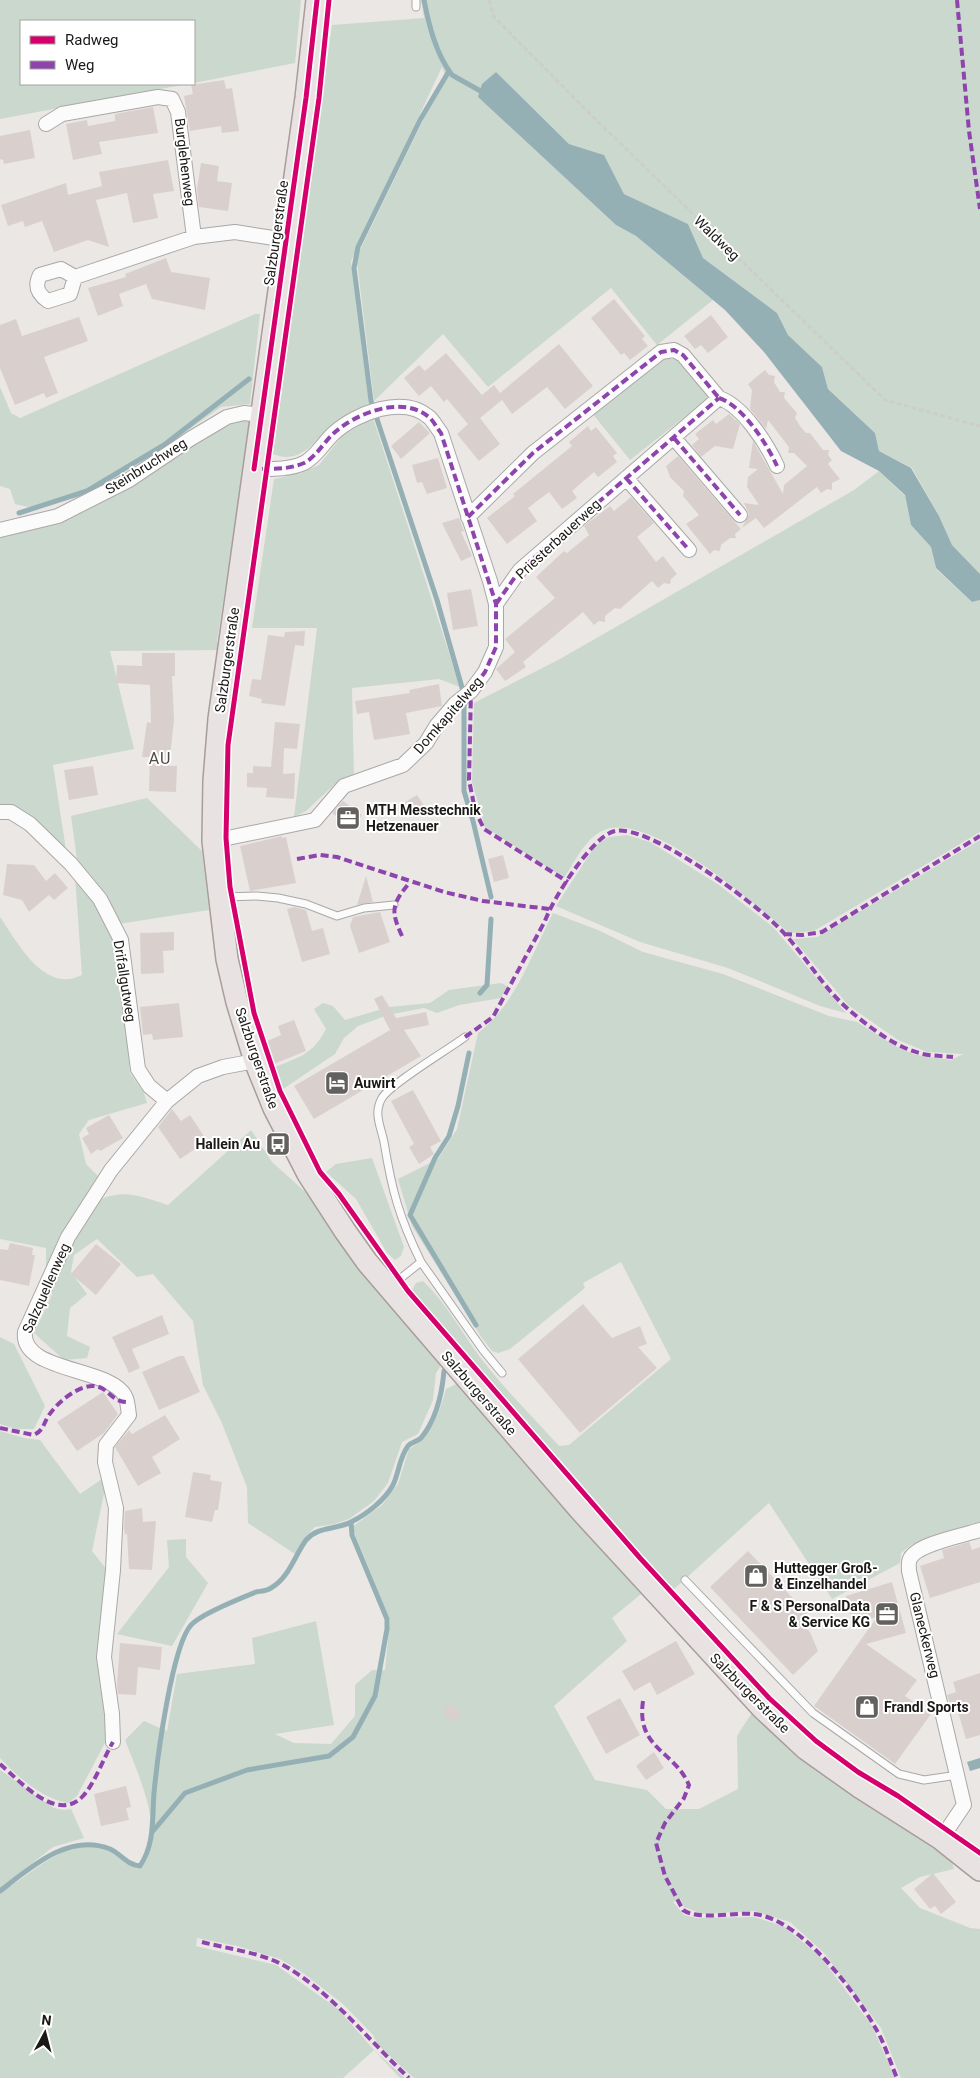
<svg xmlns="http://www.w3.org/2000/svg" width="980" height="2078" font-family="Roboto,sans-serif">
	<style>
		.green { fill: #cbd8ce }
		.water { fill: #95b0b4 }
		.lines { fill: none; stroke-linecap: round; stroke-linejoin: round }
		.stream { stroke: #95b0b4; stroke-width: 5 }
		.building { fill: #d9d0ce }
		.lane-casing { stroke: #aaa8a6; stroke-width: 9 }
		.street-casing { stroke: #aaa8a6; stroke-width: 16 }
		.primary-casing { stroke: #a89d9a; stroke-width: 24 }
		.path { stroke: #cdcdcc; stroke-width: 3; stroke-dasharray: 5 2.5; stroke-linecap: butt }
		.lane { stroke: #fcfbfb; stroke-width: 7 }
		.street { stroke: #fcfbfb; stroke-width: 14 }
		.primary { stroke: #e8e3e2; stroke-width: 21 }
		.quiet { stroke: #8e44ad; stroke-width: 4; stroke-dasharray: 8 4; stroke-linecap: butt }
		.cycleway-casing { stroke: #fff; stroke-width: 8 }
		.cycleway { stroke: #d6006c; stroke-width: 5 }
		.labels { text-anchor: middle; stroke-width: 4; stroke-linejoin: round; paint-order: stroke }
		.street-label { font-size: 14px; fill: #1a1917; stroke: #fff }
		.poi-label { font-size: 14px; font-weight: bold; fill: #1a1917; stroke: #fff; text-anchor: start }
		.quarter-label { font-size: 16px; letter-spacing: 1px; fill: #4e4a47; stroke: #fff }
	</style>
	<rect width="100%" height="100%" fill="#eae7e5"/>
	<path class="green" d="M0,0H301L295,63L194,83V21H21V84H187L0,119Z
		M421,0H980V574L952,545L939,516L912,468L879,451L875,433L828,389L822,367L788,335L777,313L703,258L688,224L624,194L604,155L569,144L496,72L478,97L616,225L636,236L713,300L657,345L611,288L488,387L443,334L374,401L357,262L359,252L445,75L442,67L351,261L369,404C360,409 349,413 341,418C318,433 305,467 273,454L332,25L424,18Z
		M255,314H260L250,404L221,407L151,456L86,492L37,509L15,504L10,489L0,486V387L11,413L20,418Z
		M661,358L682,360L710,397L630,460L592,413Z
		M244,417L251,420L217,641L220,650L110,651L134,749L53,765L66,850L15,806L0,804V531L16,532L56,524L84,510L224,423Z
		M373,418L460,687L439,679L352,688L354,777L335,784L306,811L294,817L317,628H252L274,479L299,474L319,465L343,435Z
		M879,471L905,496L911,525L931,547L936,569L972,602L980,600V832L814,931L789,933C755,904 647,808 602,831C585,839 574,863 564,878L485,827L472,782L474,703L560,659L854,490Z
		M147,798L202,851L209,910L118,924L77,860L71,816Z
		M627,835L650,842L719,885L773,927L846,1013L820,1006L728,968L640,942L556,906L595,846L609,837Z
		M980,840V1523L911,1545L901,1553L900,1563L832,1599L769,1503L673,1590L412,1290L416,1283L423,1281C445,1301 462,1333 480,1357C504,1389 533,1417 559,1446L569,1445L671,1359L621,1262L583,1283L585,1288L510,1349L498,1353L492,1351L482,1338L412,1226L398,1179L438,1159L457,1129L478,1033C515,1005 532,954 553,913L598,930L643,952L723,974L829,1016L857,1022L895,1046L916,1055L951,1060L963,1054L927,1052L898,1040L848,1005L793,939L817,937Z
		M75,876L87,889L115,940L120,959L130,1073L144,1093L147,1103L89,1120L79,1134L86,1164L98,1176L77,1209C120,1190 123,1190 168,1205L251,1130L272,1162L312,1198L442,1364L436,1373L433,1400L418,1434L402,1442L388,1483L374,1501L349,1519L335,1524L315,1527L305,1537L295,1554L248,1523L247,1487L221,1421L203,1385L193,1321L153,1274L137,1277L97,1239L74,1255L71,1272L87,1294L70,1308L67,1336L90,1347L87,1358L64,1360L34,1333L52,1295L46,1265V1248L0,1239V917C18,943 44,994 82,975Z
		M501,983L507,986L501,998L459,1005L437,1013L424,1008L388,1015L358,1026L344,1038L335,1054L283,1089L275,1067C300,1057 313,1054 326,1029L314,1009L323,1003L333,1006L345,1020L389,1007L430,1003L449,990Z
		M372,1158L404,1247L401,1256L395,1260L387,1253L356,1199L326,1172L336,1164Z
		M0,1337L14,1344L45,1406L34,1429H16L0,1424Z
		M458,1383L641,1594L612,1618L627,1641L554,1706L595,1780L647,1790L666,1809H699L738,1789L737,1736L753,1711L951,1857L954,1869L920,1877L901,1888L920,1908L970,1928L980,1929V2078H901L881,2028L824,1953L790,1922L754,1911L702,1914L684,1907L680,1898L673,1902L684,1915L696,1918L754,1917L783,1926L820,1956L872,2026L895,2078H414L378,2045L373,2035L343,2004L303,1973L280,1959L237,1946L197,1938L196,1946L276,1965L338,2009L374,2050L405,2078H400L374,2050L343,2078H0V1770L54,1808L64,1810L71,1809L84,1838L53,1847L11,1880V1886C39,1867 71,1835 108,1851C121,1857 127,1867 142,1868C167,1834 138,1774 125,1740L144,1721L167,1731L177,1674L255,1664L252,1638L316,1621L334,1725L275,1734L294,1743L331,1744L355,1716V1685L372,1670H385L390,1620L352,1527L382,1505L398,1484L409,1449C432,1437 439,1413 446,1389Z
		M0,1431L24,1438L40,1440L80,1494L105,1477L106,1484L92,1551L107,1570V1739L77,1796L68,1803C41,1798 18,1777 0,1758Z
		M186,1539V1557L208,1583L172,1646L117,1634L169,1567L167,1540Z"/>
	<path class="water" d="M496,72L569,144L604,155L624,194L688,224L703,258L777,313L788,335L822,367L828,389L875,433L879,451L911,468L939,516L952,545L980,574V600L972,602L936,568L931,547L911,525L905,495L879,471L841,451L764,352L725,310L636,236L616,225L478,97L482,84Z
		M980,1758V1768L970,1771L967,1762Z"/>
	<g class="lines">
		<path class="stream" d="M424,0C429,26 436,54 452,75L484,93
			M449,71L420,120L358,247L354,268L371,401L437,600L463,691
			M19,513L87,491L164,445L249,379
			M464,703V791L473,821L491,897
			M480,993L487,985L491,919
			M469,1053L458,1106L449,1136L435,1158L410,1215L476,1325
			M153,1831L185,1793L247,1770L329,1756L353,1737L375,1696L387,1629V1619L352,1535L351,1522
			M0,1891C30,1868 69,1832 110,1849C121,1854 127,1865 140,1866C155,1844 152,1818 154,1793C157,1761 172,1643 192,1624C202,1614 241,1598 256,1592C261,1591 267,1591 271,1588C289,1578 295,1555 306,1540C318,1526 336,1530 351,1522C367,1514 385,1500 393,1485C399,1473 399,1458 408,1446C411,1442 417,1442 421,1438C436,1420 442,1394 444,1371"/>
	</g>
	<path class="building" d="M224,80L226,89L232,88L239,131L222,133L221,126L190,131L184,96L193,94L191,85Z
		M153,107L158,133L99,142L102,154L73,160L66,124L87,120L88,126L115,121V114Z
		M30,130L35,158L4,164L3,160L0,159V136Z
		M168,160L174,191L153,194L158,218L133,223L127,193L96,200L109,247L88,240L54,252L42,221L25,227L23,221L8,226L1,205L66,183L68,195L102,186L99,172Z
		M201,163L219,166L217,181L232,183L228,211L199,207L197,189Z
		M166,258L171,272L210,278L205,310L152,299L146,284L119,294L123,306L98,316L88,288L126,277L125,274Z
		M614,299L645,336L642,339L648,346L630,360L624,353L621,355L591,318Z
		M711,315L728,337L708,353L701,345L695,349L684,336Z
		M79,317L88,341L44,357L58,393L46,398L44,393L15,405L0,368V325L16,319L22,336Z
		M559,344L593,386L565,409L547,387L512,414L502,400L480,418L500,444L479,461L457,434L468,424L447,399L444,402L431,386L419,396L404,378L419,365L425,371L446,353L482,395L494,385L500,393Z
		M765,370L769,375L775,376L774,382L780,392H785L784,398L797,413L795,418L800,426L806,433H810L823,450H829L828,455L832,460L828,464L840,479L832,483V490L827,489L821,493L817,487L764,528L756,518L742,528L749,514L744,503L759,505L747,487L748,477L758,469L749,468L753,441L783,494L784,485L807,466L794,453H788L789,447L768,420L766,429L750,409L752,390L748,384Z
		M729,414L740,424L733,449L715,446L701,457L692,445L699,439L695,434L713,420L716,424Z
		M419,422L430,433L401,459L391,446Z
		M588,426L591,431L596,427L617,453L613,456L617,462L598,477L594,472L572,491L577,498L562,509L549,492L528,508L537,521L507,544L487,518L515,496L513,494L572,446L569,442Z
		M678,456L741,529L735,534L736,538H730L721,545L720,551L714,550L710,554L686,524L699,515L683,496L684,491L670,477L666,466Z
		M438,458L447,488L427,494L422,482L417,483L412,465Z
		M631,497L654,523L637,537L656,562L663,556L677,574L671,579L670,584L664,583L658,588L652,581L620,609L615,608L605,616V622L599,621L594,625L583,612L523,662L526,667L505,681L496,669L515,652L505,639L555,598L536,577L564,551L567,553L589,535L584,526L610,506L614,511Z
		M459,518L464,531L461,532L472,556L461,561L442,523Z
		M471,589L478,626L453,630L447,593Z
		M305,631L304,646L295,645L285,706L261,703L262,699L249,696L252,679L261,680L268,635L284,637L285,632Z
		M142,653H175V676H172L174,720L169,766H177L176,792L149,791L150,757H142L147,722L151,723L150,685L116,683L117,665L142,666Z
		M439,684L442,706L406,713L410,734L374,740L369,712L357,714L355,701L410,693L409,690Z
		M275,722L300,724L297,749L284,748L283,774L295,773L294,799L266,797L267,788L247,787V773H253V766L271,767Z
		M93,766L98,795L69,800L64,770Z
		M417,795L425,807L409,816L402,804Z
		M343,801L362,815L352,828L332,813Z
		M282,836V838L286,837L296,883L250,891L240,846Z
		M503,855L509,878L494,882L488,859Z
		M7,864L34,865L46,881L55,873L68,888L54,900L49,895L29,912L22,900L3,895Z
		M366,876L373,902L357,905Z
		M294,907L306,910L312,931L323,928L330,954L302,962L287,909Z
		M380,912L390,942L359,953L350,926L353,917Z
		M174,932V950L163,951L164,973L141,974L140,933Z
		M382,995L396,1018L426,1012L429,1025L404,1030L421,1056L314,1119L294,1086L390,1030L374,999Z
		M179,1003L183,1037L153,1040L152,1034L143,1035L140,1007Z
		M294,1020L306,1051L274,1064L265,1042L281,1035L278,1026Z
		M413,1090L441,1141L430,1147L434,1154L419,1164L409,1147L414,1144L391,1101Z
		M172,1109L181,1121L190,1115L207,1141L180,1159L158,1127Z
		M109,1115L123,1138L100,1151L98,1149L91,1154L82,1138L89,1134L86,1128Z
		M10,1243L33,1248L32,1255H35L29,1286L0,1280V1249L8,1250Z
		M96,1244L121,1264L96,1295L71,1274Z
		M583,1304L612,1338L640,1326L647,1344L638,1347L657,1368L580,1433L518,1359Z
		M162,1315L169,1334L132,1349L140,1368L129,1373L112,1337Z
		M179,1356H184L200,1392L159,1410L142,1372Z
		M103,1392L118,1414L104,1433L77,1451L57,1422Z
		M165,1415L180,1439L152,1457L161,1473L138,1486L115,1447L129,1430L132,1434Z
		M193,1472L211,1475L210,1480L222,1482L218,1510H215L212,1522L185,1517Z
		M142,1508L143,1522L156,1521L152,1570L129,1569L127,1533L125,1535L124,1528L125,1511Z
		M969,1542L972,1550L980,1547V1582L930,1598L920,1566L944,1558L942,1550Z
		M748,1551L807,1613L799,1621L810,1632L818,1651L793,1675L710,1587Z
		M892,1582L906,1633L866,1644L917,1680L905,1696L931,1714L895,1764L814,1706L877,1617L853,1623L846,1596Z
		M676,1641L695,1674L657,1695L650,1682L634,1691L622,1671Z
		M120,1643L162,1647L160,1670L138,1667L136,1695L118,1694L117,1684Z
		M980,1673V1735L966,1739L958,1712L953,1714L947,1695L956,1692L953,1682Z
		M620,1698L640,1735L606,1754L586,1717Z
		M450,1703L462,1712L454,1722L442,1714Z
		M654,1752L664,1768L646,1780L636,1766Z
		M126,1786L131,1807L126,1808L129,1820L101,1826L94,1794Z
		M933,1873L956,1902L941,1914L935,1906L930,1909L914,1889Z"/>
	<g class="lines">
		<defs>
			<path id="lane" d="M416,0V7
				M223,897L257,896L278,898L306,904L337,916L364,908L394,905
				M421,1262L483,1350L502,1373
				M391,1286L421,1262C399,1217 392,1191 384,1142C381,1127 373,1113 382,1098C390,1084 449,1049 465,1037
				M685,1580L813,1713L899,1774L924,1780L958,1775"/>
			<path id="street" d="M46,124L62,114L158,97L172,99L178,112L194,237
				M75,277L70,294L48,301C38,294 34,287 40,275L61,269L75,277L194,237L235,232L286,240
				M719,398C743,406 767,444 777,466
				M674,438L740,515
				M626,478L689,550
				M468,517L533,453L661,352L674,350L683,355L719,398
				M0,530L58,516L129,480L190,439L227,417L244,413L262,415
				M496,604L520,570L719,398
				M0,812H11L30,824L71,864L100,899L121,940L138,1069L149,1086L167,1101
				M213,841L315,820L344,786L403,765L426,743L437,725L455,704L471,691L485,672L496,647V604L490,581L441,433C437,428 434,422 430,418C404,394 356,413 334,433C324,442 316,457 304,463C289,470 271,469 254,469
				M113,1742L112,1714L104,1657L113,1570L116,1508L105,1462L106,1445L129,1415C128,1410 128,1401 125,1396C110,1367 20,1372 25,1332L68,1237L111,1170L167,1101L198,1076L223,1067L255,1061
				M941,1839L964,1805L909,1571C909,1568 908,1562 910,1559C916,1544 965,1535 980,1530"/>
			<path id="primary" d="M317,0L306,98L219,719L214,781L213,841L227,959L237,1002L255,1061L274,1108L308,1174L345,1231L367,1262L414,1317L580,1510L762,1708L806,1749L861,1788L941,1839L980,1870"/>
		</defs>
		<use href="#lane" class="lane-casing"/>
		<use href="#street" class="street-casing"/>
		<use href="#primary" class="primary-casing"/>
		<path class="path" d="M489,0L494,17L590,114L885,400L980,426"/>
		<use href="#lane" class="lane"/>
		<use href="#street" class="street"/>
		<use href="#primary" class="primary"/>
		<path class="quiet" d="M957,0L969,131L980,209
			M719,398C743,406 767,444 777,466
			M674,438L740,515
			M262,469C276,469 290,469 304,463C316,457 324,442 334,433C356,413 404,394 430,418C434,422 437,428 441,433L496,604V647L485,672L471,691L469,780L475,810L484,829L568,882
			M626,478L689,550
			M468,517L533,453L661,352L674,350L683,355L719,398
			M496,604L520,570L719,398
			M297,859L320,855L337,857L444,892L483,901L549,909
			M784,934L802,935L822,932L980,836
			M402,936C390,910 392,904 410,882
			M465,1037L493,1017L545,921C552,900 593,835 615,831C649,824 752,901 777,926C803,951 821,986 848,1009C869,1027 896,1048 923,1054C933,1056 943,1056 953,1057
			M0,1428L34,1435C44,1430 43,1424 49,1415C58,1402 77,1386 93,1386C108,1386 110,1401 126,1402
			M643,1701C636,1749 674,1750 689,1785L684,1798L665,1823L656,1843L665,1876L683,1910C699,1921 734,1912 754,1914C801,1919 854,1990 876,2029C885,2044 890,2062 897,2078
			M0,1764C20,1781 57,1824 83,1796C95,1783 104,1757 113,1742
			M202,1942C228,1949 259,1952 283,1965C333,1993 368,2040 409,2078"/>
		<defs>
			<path id="cycleway" d="M329,0L319,98L228,745L226,838L230,887L254,1013L280,1091L320,1172L339,1194L408,1291L640,1558L769,1698L816,1741L858,1772L898,1796L980,1853
				M254,469L306,98L317,0"/>
		</defs>
		<use href="#cycleway" class="cycleway-casing"/>
		<use href="#cycleway" class="cycleway"/>
	</g>
	<defs>
		<symbol id="office-square" viewBox="-11 -11 22 22"><rect x="-9" y="-9" width="18" height="18" rx="4" fill="#63615f" stroke="#fff"/><path d="M-6-3h4V-5.5h4V-3h4V5H-6ZM-1-4.5V-3h2v-1.5ZM-6 0V1H6V0Z" fill="#fff"/></symbol>
		<symbol id="hotel-square" viewBox="-11 -11 22 22"><rect x="-9" y="-9" width="18" height="18" rx="4" fill="#63615f" stroke="#fff"/><path d="M-6-4.5h1.5V1H6V5H4.5V3h-9V5H-6ZM-4 0a1.8 1.8 0 1 1 3.6 0ZM.5 0V-2.5h3Q6-2.5 6 0Z" fill="#fff"/></symbol>
		<symbol id="bus-square" viewBox="-11 -11 22 22"><rect x="-9" y="-9" width="18" height="18" rx="4" fill="#63615f" stroke="#fff"/><path d="M-5-6H5V4H4V6H2V4H-2V6H-4V4H-5ZM-3.5-4V0h7V-4ZM-3.5 1.2v1.5H-2V1.2ZM2 1.2v1.5H3.5V1.2Z" fill="#fff"/></symbol>
		<symbol id="shop-square" viewBox="-11 -11 22 22"><rect x="-9" y="-9" width="18" height="18" rx="4" fill="#63615f" stroke="#fff"/><path d="M-5-2.5h2.3a2.7 3.5 0 0 1 5.4 0H5L5.5 6h-11ZM-1.5-2.5h3a1.5 2.3 0 0 0-3 0Z" fill="#fff"/></symbol>
	</defs>
	<g fill-rule="evenodd">
		<use href="#office-square" x="334" y="804" width="28" height="28"/>
		<use href="#hotel-square" x="323" y="1069" width="28" height="28"/>
		<use href="#bus-square" x="264" y="1130" width="28" height="28"/>
		<use href="#shop-square" x="742" y="1562" width="28" height="28"/>
		<use href="#office-square" x="873" y="1600" width="28" height="28"/>
		<use href="#shop-square" x="853" y="1693" width="28" height="28"/>
	</g>
	<g class="labels">
		<g class="street-label">
			<text transform="translate(185 162) rotate(83)" y="5">Burglehenweg</text>
			<text transform="translate(276 233) rotate(-82)" y="5">Salzburgerstraße</text>
			<text transform="translate(717 238) rotate(44)" y="5">Waldweg</text>
			<text transform="translate(146 466) rotate(-32)" y="5">Steinbruchweg</text>
			<text transform="translate(558 539) rotate(-43)" y="5">Priesterbauerweg</text>
			<text transform="translate(227 660) rotate(-82)" y="5">Salzburgerstraße</text>
			<text transform="translate(448 715) rotate(-49)" y="5">Domkapitelweg</text>
			<text transform="translate(125 981) rotate(81)" y="5">Drifallgutweg</text>
			<text transform="translate(257 1058) rotate(71)" y="5">Salzburgerstraße</text>
			<text transform="translate(46 1288) rotate(-66)" y="5">Salzquellenweg</text>
			<text transform="translate(479 1393) rotate(49)" y="5">Salzburgerstraße</text>
			<text transform="translate(925 1635) rotate(76)" y="5">Glaneckerweg</text>
			<text transform="translate(750 1693) rotate(45)" y="5">Salzburgerstraße</text>
		</g>
		<g class="poi-label">
			<text x="366" y="815">MTH Messtechnik<tspan x="366" dy="16">Hetzenauer</tspan></text>
			<text x="354" y="1088">Auwirt</text>
			<text x="260" y="1149" text-anchor="end">Hallein Au</text>
			<text x="774" y="1573">Huttegger Groß-<tspan x="774" dy="16">&amp; Einzelhandel</tspan></text>
			<text x="870" y="1611" text-anchor="end">F &amp; S PersonalData<tspan x="870" dy="16">&amp; Service KG</tspan></text>
			<text x="884" y="1712">Frandl Sports</text>
		</g>
		<g class="quarter-label">
			<text x="160" y="764">AU</text>
		</g>
	</g>
	<rect x="20" y="20" width="175" height="65" fill="#ffffff" stroke="#a3a3a2"/>
	<rect x="30" y="36" width="25" height="8" fill="#d6006c" stroke="#a3a3a2"/>
	<text x="65" y="45" font-size="15" fill="#1a1917">Radweg</text>
	<rect x="30" y="61" width="25" height="8" fill="#8e44ad" stroke="#a3a3a2"/>
	<text x="65" y="70" font-size="15" fill="#1a1917">Weg</text>
	<g transform="translate(45 2033) rotate(7)" stroke="#ffffff" stroke-width="4" paint-order="stroke">
	<path d="M0-4L9 19L0 12L-9 19Z" fill="#1a1917"/>
	<text y="-8" font-size="14" font-weight="bold" text-anchor="middle" fill="#1a1917">N</text>
	</g>
</svg>
